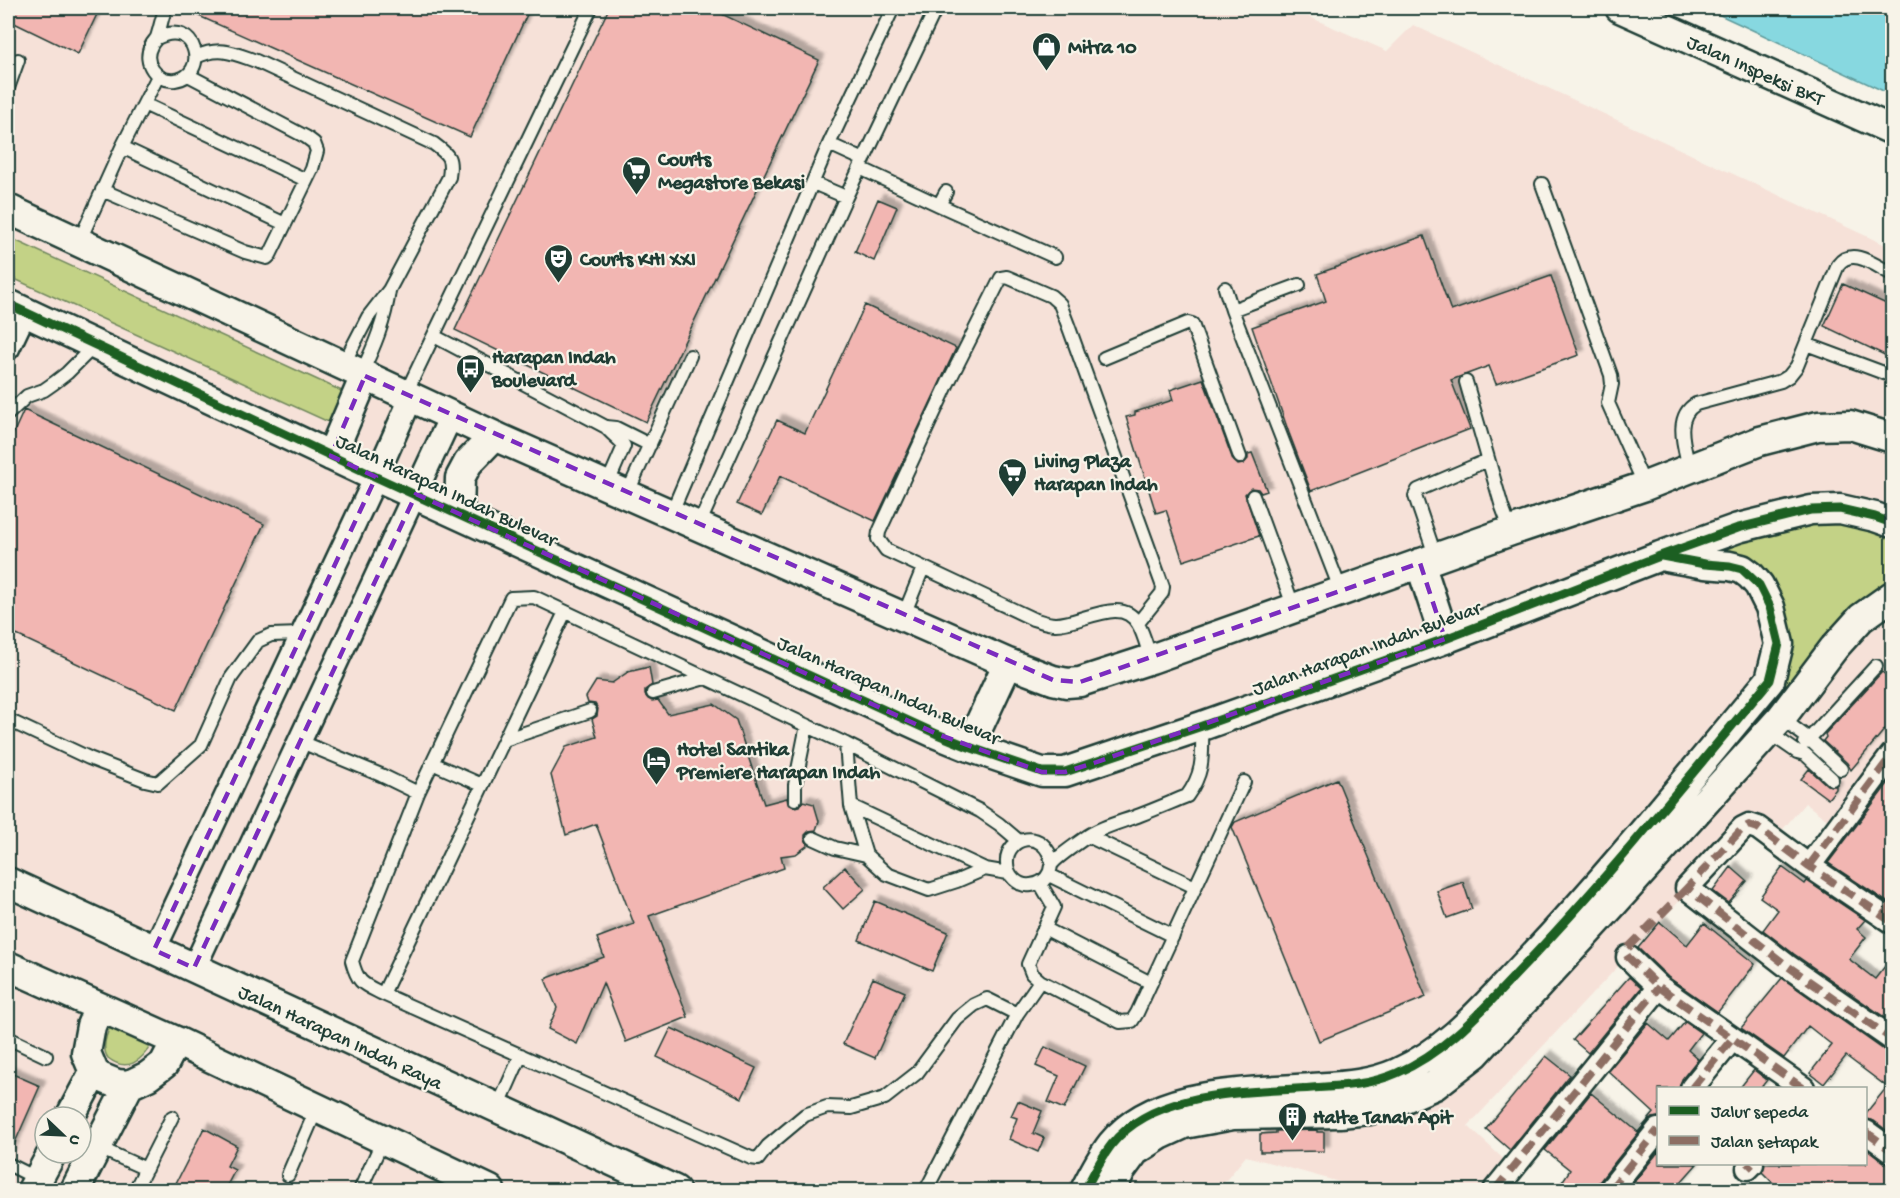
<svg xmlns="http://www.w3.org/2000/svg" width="1900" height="1198" font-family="'Gochi Hand',sans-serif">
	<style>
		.built { fill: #f6e1d8; fill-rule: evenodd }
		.green { fill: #c3d286; stroke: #71885d; stroke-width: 1.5 }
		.water { fill: #87d8e0; stroke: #5d9a9b; stroke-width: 1.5 }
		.building { fill: #f2b6b2; stroke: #1f3d34; stroke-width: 1.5; filter: url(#shadow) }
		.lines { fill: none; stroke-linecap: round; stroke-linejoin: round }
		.service-casing { stroke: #1f3d34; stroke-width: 16 }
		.minor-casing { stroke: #1f3d34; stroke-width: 27 }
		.tertiary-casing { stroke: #1f3d34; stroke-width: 33 }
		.service { stroke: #f7f3e8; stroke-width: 12 }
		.minor { stroke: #f7f3e8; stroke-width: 22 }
		.tertiary { stroke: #f7f3e8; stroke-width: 28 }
		.quiet { stroke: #8d6e63; stroke-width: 8; stroke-dasharray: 15 8; stroke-linecap: butt }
		.cycleway-casing { stroke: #f7f3e8; stroke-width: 13 }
		.cycleway { stroke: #1b5e20; stroke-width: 9 }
		.marked { fill: none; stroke: #7b2cbf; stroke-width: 4.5; stroke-dasharray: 12 8; stroke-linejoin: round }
		.labels { text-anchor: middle; stroke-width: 4.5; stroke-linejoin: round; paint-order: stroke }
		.poi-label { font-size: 20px; font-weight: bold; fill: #1f3d34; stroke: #f7f3e8; text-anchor: start }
		.street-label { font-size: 20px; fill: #1f3d34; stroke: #f7f3e8 }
	</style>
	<defs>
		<filter id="shadow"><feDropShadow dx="5.5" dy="-5.5" stdDeviation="1.5" flood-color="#0004"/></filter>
	</defs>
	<rect width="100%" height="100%" fill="#f7f3e8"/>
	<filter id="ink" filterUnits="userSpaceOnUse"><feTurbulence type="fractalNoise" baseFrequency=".0167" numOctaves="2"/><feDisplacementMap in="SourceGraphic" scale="12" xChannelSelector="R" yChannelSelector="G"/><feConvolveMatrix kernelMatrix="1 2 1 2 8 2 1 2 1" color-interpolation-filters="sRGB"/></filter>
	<g filter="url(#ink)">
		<path class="built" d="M8,8H1289L1387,51L1413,25L1892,248V770L1843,832L1805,803L1774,840L1749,827L1468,1126L1512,1167L1492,1190H1368L1246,1156L1218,1190H8ZM45,1117H81V1153H45Z"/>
		<path class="green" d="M8,237L346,393L333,424L8,276Z
			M1811,510L1892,525V596L1781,718L1757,695L1770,680L1759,585L1660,556Z
			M111,1025L152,1043C142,1061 127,1073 108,1058C101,1048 106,1035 111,1025Z"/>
		<path class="water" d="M1705,8H1892V95Z"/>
		<path class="building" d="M8,8H100L78,54L8,20Z
			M181,8H530L470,137Z
			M609,8H709L819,60L646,422L455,330Z
			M878,199L897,207L874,261L855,252Z
			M1424,236L1451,311L1551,276L1579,355L1496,384L1489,366L1451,380L1470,429L1311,491L1289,433L1252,327L1326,301L1317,274Z
			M1843,284L1893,307V359L1824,326Z
			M865,305L956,348L875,521L780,476L762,515L737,504L777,420L805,433Z
			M1203,379L1233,460L1238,465L1243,464L1248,459V454L1252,453L1267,491L1261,493L1258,489L1251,488L1245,494L1259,536L1183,561L1166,510L1156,513L1126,417L1135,415V412L1173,400L1170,390Z
			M24,410L264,524L176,710L8,631V445Z
			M649,667L652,685L645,690V695L648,699L652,701L658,700L668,714L714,704L736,720L764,804L787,798L788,804L794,807L800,806L803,801L814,804L819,821L816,830L809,831L805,835V839L808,845L796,854L781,856L784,868L649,916L688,1017L626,1042L603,983L577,1044L548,1029L557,1008L545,979L604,957L597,938L634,924L596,824L566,835L551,775L566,747L597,737L592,719L597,716L598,709L595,704L588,703L586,697L596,681L612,683L628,672Z
			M1882,672L1893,681V734L1885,729L1851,770L1847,763L1823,741L1826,737L1825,734Z
			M1809,769L1827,785L1836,786V789L1828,799L1801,779Z
			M1893,777V906L1828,863Z
			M1337,779L1426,997L1319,1041L1232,827L1235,822Z
			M845,867L865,889L843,909L823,887Z
			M1731,867L1747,881L1729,903L1713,891Z
			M1782,867L1805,884L1807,881L1865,920L1857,929L1866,937L1849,959L1875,979L1893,956V1023L1794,954L1763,930L1778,910L1760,897Z
			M1463,882L1472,909L1447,918L1437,891Z
			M875,901L948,932L932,971L859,940Z
			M1660,922L1687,945L1704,923L1755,964L1718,1012L1668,977L1638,948Z
			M1629,977L1641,988L1588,1053L1573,1040Z
			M873,978L905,992L875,1058L843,1044Z
			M1782,978L1884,1050L1893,1052V1135L1874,1121L1866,1119V1113L1887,1087L1850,1059L1846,1056L1824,1084L1810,1073L1832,1045L1808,1026L1784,1058L1741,1028Z
			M1685,1022L1701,1033L1688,1050L1698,1059L1682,1079L1679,1089H1659V1117L1653,1118L1647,1122L1599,1182L1597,1191H1556L1570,1170L1545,1150L1591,1093L1638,1132L1654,1113L1608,1071L1648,1023L1669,1041Z
			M671,1028L756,1068L742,1098L657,1057Z
			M1045,1047L1085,1066L1064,1109L1048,1102L1059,1076L1036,1066Z
			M1546,1056L1570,1075L1510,1150L1486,1129Z
			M1754,1070L1767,1080L1760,1089H1739Z
			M8,1072L40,1086L9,1156H8Z
			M1018,1101L1042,1111L1033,1133L1044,1138L1038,1152L1009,1139L1017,1118L1011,1116Z
			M204,1128L237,1146L227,1166L235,1170L224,1191H172Z
			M1317,1130V1132H1324V1151L1260,1152V1134L1276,1133V1131Z
			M1866,1148L1884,1162L1893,1164V1191H1781L1762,1172L1765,1164H1866Z
			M1659,1151V1164H1697L1673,1191H1634L1630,1187Z"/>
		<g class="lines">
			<defs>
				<path id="service" d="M157,38C197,17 210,76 175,80C157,82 142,63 151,46C153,41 157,40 158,34C161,25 162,16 166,8
					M196,57C220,46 233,53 256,61L434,144C449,155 452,158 449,177L389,290L368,317L343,365
					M8,88L18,60
					M144,104L306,180
					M829,144L864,160
					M122,147L285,224
					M860,168L939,205L1055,257
					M813,183L846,197
					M1542,184L1611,375L1612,384L1608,403L1645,486
					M102,190L245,252L267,258L270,255L312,169L317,151L314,143L306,137L188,75
					M939,205L946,192
					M79,242L122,147L158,76
					M1225,288L1232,310L1341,591
					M1232,310L1299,285
					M434,336L606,427L616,428L650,445
					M1806,344L1892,376
					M1104,358L1188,323L1192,324L1240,457
					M361,374C374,347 385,321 389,291
					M1466,382L1502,507L1511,531
					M405,395L591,8
					M8,414L27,396L44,390L54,383L67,373L95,345
					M606,427C611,434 621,440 624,446L607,485
					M1689,468C1685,448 1673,417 1696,404L1781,381L1789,376L1797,366L1838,265C1852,246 1876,266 1892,274
					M627,494L690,356
					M1253,496L1294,608
					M671,514L829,144L893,8
					M698,527L846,197L936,8
					M1436,558L1415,496L1418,490L1488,460
					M565,612L383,994C363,984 358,984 352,961L418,793L511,598L534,597L846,744L980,811L999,824L1019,841
					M903,617L923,568
					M1138,623L1162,593L1163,587L1068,325L1060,304L1051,296L1007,277L1001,278L948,383L879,532L878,539L886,550L1033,619C1040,621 1048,624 1055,624C1080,625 1122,594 1138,624C1144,634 1147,648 1151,659
					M653,693L705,678
					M1781,718L1809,739L1876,666
					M8,720L89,758L145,780L158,783L201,745L231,678L258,641L271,635L301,634
					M1768,732L1797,752L1805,754L1832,779
					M504,740L590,711
					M299,741L381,775L418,793
					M1805,743L1809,739L1841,769
					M846,744L851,806L985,869L1008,873
					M432,763L482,785
					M795,799V785L807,725
					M851,806L866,855L887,874L929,890L957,881L985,869
					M1088,836L1195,887
					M813,838L835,848L866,855
					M1052,863C1045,826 1005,837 1007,863C1007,875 1018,887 1031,885C1039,884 1046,880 1049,873C1051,870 1050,866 1052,864C1056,858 1078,843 1085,838C1100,827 1122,822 1140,815C1156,809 1172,802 1187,796C1205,771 1202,755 1202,726
					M1049,875L1173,936
					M1040,883L1054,907L1028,964L1032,974L1040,981L1120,1022L1132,1021L1137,1013L1244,782
					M1044,928L1151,983
					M383,994L751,1158L758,1159L768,1146L805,1115L827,1107L851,1108L885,1098L917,1073L957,1019L974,1005L987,999L1017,1014
					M8,1038L46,1056
					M497,1109L521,1055
					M97,1147L146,1169
					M8,1164L38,1179
					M288,1175L317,1108
					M135,1190L172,1117
					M360,1190L383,1140
					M926,1190L1017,1014L1040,981"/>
				<path id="minor" d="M8,348L25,312
					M1809,866L1892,755
					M1892,922L1809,866L1758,828L1749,825L1743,828L1687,888L1786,965L1892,1039
					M154,950L376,477L411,398
					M1628,957L1659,987L1803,1088
					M194,968L451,416
					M1692,1088L1732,1039
					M1866,1132L1892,1151
					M1748,1168L1752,1164
					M1495,1190L1659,987
					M1610,1190L1658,1130"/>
				<path id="tertiary" d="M1620,8L1892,130
					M8,209L501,439L1008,663L1053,680L1067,683L1080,682L1151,659L1511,531L1645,486L1760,441L1818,426L1850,425L1892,438
					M8,304L376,477L937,734L969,747L1042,772H1065L1202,726L1445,639L1660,556L1738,528L1811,510L1840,509L1875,517L1892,523
					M331,456L365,376
					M459,514L460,478L468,463L494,436
					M1420,563L1445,639
					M969,747L1008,663
					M8,882L675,1190
					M8,966L176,1041L490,1190
					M99,1007L91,1026L86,1053L94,1072L100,1077L117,1084L129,1085L148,1076L164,1064L176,1041
					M70,1117L94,1072
					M32,1190L52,1153
					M75,1190L129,1085
					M1085,1190C1093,1174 1101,1158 1112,1144C1156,1089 1249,1093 1312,1088C1341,1086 1370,1085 1397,1073C1448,1051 1483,1009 1521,969C1609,877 1688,778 1770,680L1779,644L1770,607L1759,585L1750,575L1742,569L1730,566L1705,564L1661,556
					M1111,1190L1121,1170L1135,1151L1160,1135L1184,1124L1233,1115L1340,1113L1369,1110L1405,1098L1435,1085L1475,1054L1612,905L1781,718L1834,648L1861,618L1892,596"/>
			</defs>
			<use href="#service" class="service-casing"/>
			<use href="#minor" class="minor-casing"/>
			<use href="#tertiary" class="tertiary-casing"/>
			<use href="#service" class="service"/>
			<use href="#minor" class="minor"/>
			<use href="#tertiary" class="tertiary"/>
			<path class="quiet" d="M1809,866L1892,755
				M1687,888L1627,949L1626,954L1628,957L1659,987L1803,1088
				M1883,916L1892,903
				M1892,922L1809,866L1758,828L1749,825L1743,828L1687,888L1786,965L1892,1039
				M1692,1088L1732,1039
				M1866,1132L1892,1151
				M1748,1168L1752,1164
				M1495,1190L1659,987
				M1610,1190L1658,1130"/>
			<defs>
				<path id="cycleway" d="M8,304L376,477L937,734L969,747L1042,772H1065L1202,726L1445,639L1660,556L1738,528L1811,510L1840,509L1875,517L1892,523
					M1085,1190C1093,1174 1101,1158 1112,1144C1156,1089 1249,1093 1312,1088C1341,1086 1370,1085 1397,1073C1448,1051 1483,1009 1521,969C1609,877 1688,778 1770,680L1779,644L1770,607L1759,585L1742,569L1730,566L1705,564L1662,556"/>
			</defs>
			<use href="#cycleway" class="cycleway-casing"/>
			<use href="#cycleway" class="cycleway"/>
		</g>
	</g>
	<path class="marked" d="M365,376L1053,680L1080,682L1420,563L1445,639L1094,763L1065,772H1042L937,734L416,494L194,968L154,950L376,477L331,456Z"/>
	<defs>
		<symbol id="shop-pin" viewBox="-11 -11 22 30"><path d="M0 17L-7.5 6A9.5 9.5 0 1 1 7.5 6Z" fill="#1f3d34" stroke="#f7f3e8"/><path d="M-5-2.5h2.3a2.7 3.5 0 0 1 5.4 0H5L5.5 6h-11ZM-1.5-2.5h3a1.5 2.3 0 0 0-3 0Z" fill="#fff"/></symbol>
		<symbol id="supermarket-pin" viewBox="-11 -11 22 30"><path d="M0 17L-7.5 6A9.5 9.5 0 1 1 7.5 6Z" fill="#1f3d34" stroke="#f7f3e8"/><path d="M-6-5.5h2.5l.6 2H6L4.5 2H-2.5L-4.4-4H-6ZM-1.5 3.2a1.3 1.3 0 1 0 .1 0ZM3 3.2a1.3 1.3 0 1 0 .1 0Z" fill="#fff"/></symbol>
		<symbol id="theatre-pin" viewBox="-11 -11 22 30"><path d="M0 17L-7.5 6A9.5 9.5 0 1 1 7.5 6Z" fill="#1f3d34" stroke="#f7f3e8"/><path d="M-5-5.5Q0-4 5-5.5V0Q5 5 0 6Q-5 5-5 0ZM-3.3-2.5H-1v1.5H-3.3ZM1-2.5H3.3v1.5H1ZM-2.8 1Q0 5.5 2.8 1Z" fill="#fff"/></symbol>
		<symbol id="bus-pin" viewBox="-11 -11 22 30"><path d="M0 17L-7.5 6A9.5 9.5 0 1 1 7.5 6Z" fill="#1f3d34" stroke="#f7f3e8"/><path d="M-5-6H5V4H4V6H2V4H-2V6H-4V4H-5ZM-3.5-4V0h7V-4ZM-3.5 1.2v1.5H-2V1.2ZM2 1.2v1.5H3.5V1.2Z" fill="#fff"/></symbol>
		<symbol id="hotel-pin" viewBox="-11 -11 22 30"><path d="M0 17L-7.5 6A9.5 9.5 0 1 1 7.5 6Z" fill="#1f3d34" stroke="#f7f3e8"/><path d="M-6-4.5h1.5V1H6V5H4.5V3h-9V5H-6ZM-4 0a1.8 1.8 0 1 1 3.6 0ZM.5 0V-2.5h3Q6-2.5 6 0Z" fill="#fff"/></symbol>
		<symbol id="building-pin" viewBox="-11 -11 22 30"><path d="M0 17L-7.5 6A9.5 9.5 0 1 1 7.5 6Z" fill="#1f3d34" stroke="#f7f3e8"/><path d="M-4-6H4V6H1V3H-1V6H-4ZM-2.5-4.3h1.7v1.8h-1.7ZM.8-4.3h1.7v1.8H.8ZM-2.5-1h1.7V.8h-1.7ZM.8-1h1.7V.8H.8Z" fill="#fff"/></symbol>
	</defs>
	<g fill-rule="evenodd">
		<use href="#shop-pin" x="1030" y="30" width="33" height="45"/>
		<use href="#supermarket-pin" x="620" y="154" width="33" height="45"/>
		<use href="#theatre-pin" x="542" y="242" width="33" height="45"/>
		<use href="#bus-pin" x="454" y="352" width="33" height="45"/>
		<use href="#supermarket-pin" x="996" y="456" width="33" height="45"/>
		<use href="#hotel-pin" x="640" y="744" width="33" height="45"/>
		<use href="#building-pin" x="1276" y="1100" width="33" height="45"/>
	</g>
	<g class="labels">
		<g class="poi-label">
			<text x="1068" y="53">Mitra 10</text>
			<text x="658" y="165">Courts<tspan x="658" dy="23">Megastore Bekasi</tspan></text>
			<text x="580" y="265">Courts KHI XXI</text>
			<text x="492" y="363">Harapan Indah<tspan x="492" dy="23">Boulevard</tspan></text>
			<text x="1034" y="467">Living Plaza<tspan x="1034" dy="23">Harapan Indah</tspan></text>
			<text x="677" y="755">Hotel Santika<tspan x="677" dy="23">Premiere Harapan Indah</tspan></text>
			<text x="1313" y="1123">Halte Tanah Apit</text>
		</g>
		<g class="street-label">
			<text transform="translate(1756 69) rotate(24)" y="7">Jalan Inspeksi BKT</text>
			<text transform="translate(447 489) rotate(25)" y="7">Jalan Harapan Indah Bulevar</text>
			<text transform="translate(1366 647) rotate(-20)" y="7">Jalan Harapan Indah Bulevar</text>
			<text transform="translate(889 689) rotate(24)" y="7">Jalan Harapan Indah Bulevar</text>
			<text transform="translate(341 1036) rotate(25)" y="7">Jalan Harapan Indah Raya</text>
		</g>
	</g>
	<rect width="1900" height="1198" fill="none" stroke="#f7f3e8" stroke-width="30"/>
	<rect x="15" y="15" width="1870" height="1168" fill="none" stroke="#1f3d34" stroke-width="2" filter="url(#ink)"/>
	<rect x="1657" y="1087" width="210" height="78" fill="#f7f3e8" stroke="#a1aaa0" stroke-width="1.5"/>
	<rect x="1669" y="1106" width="30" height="9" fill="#1b5e20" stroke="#a1aaa0" stroke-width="1.5"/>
	<text x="1711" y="1117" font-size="18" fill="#1f3d34">Jalur sepeda</text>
	<rect x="1669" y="1136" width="30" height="9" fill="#8d6e63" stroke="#a1aaa0" stroke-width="1.5"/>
	<text x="1711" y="1147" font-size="18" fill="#1f3d34">Jalan setapak</text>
	<g transform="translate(63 1135) rotate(113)"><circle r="28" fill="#f7f3e8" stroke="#a1aaa0" stroke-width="1.5"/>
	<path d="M0-4.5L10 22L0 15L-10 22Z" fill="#1f3d34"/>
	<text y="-9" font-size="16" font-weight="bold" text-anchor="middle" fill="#1f3d34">U</text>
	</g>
</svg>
